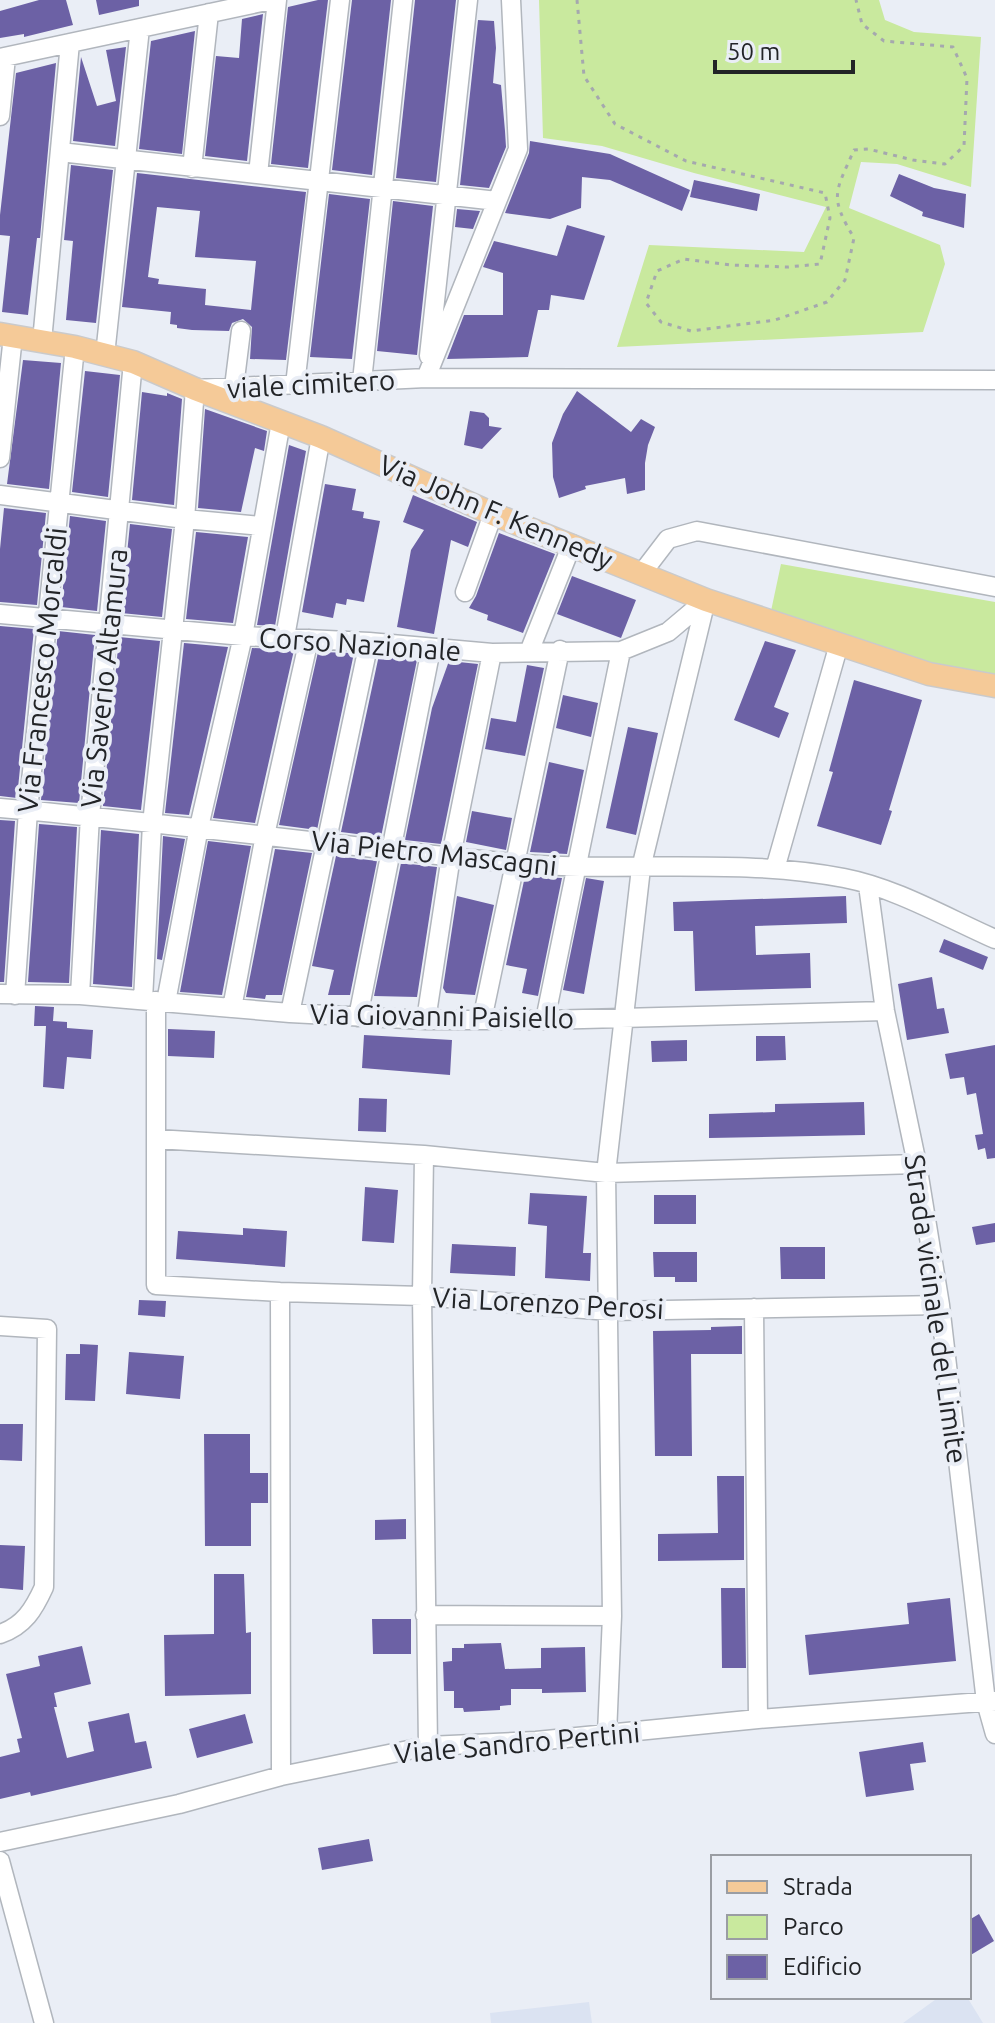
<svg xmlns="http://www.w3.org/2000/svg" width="995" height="2023" font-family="Ubuntu,sans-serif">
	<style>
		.built { fill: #dbe3f2 }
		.green { fill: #c9e99e }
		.building { fill: #6c61a5; fill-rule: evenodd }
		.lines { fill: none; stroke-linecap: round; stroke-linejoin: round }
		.minor-casing { stroke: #b1b6bd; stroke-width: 21 }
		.major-casing { stroke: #cacacb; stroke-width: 25 }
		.path { stroke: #a5a8ae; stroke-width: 3; stroke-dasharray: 4 6; stroke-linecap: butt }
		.minor { stroke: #fff; stroke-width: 18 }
		.major { stroke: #f5ca98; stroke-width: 22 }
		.labels { text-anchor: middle; stroke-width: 8; stroke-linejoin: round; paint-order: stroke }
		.street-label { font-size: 28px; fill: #222427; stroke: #eaeef6 }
	</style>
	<rect width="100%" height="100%" fill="#eaeef6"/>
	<path class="built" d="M939,1997H967L983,2023H903Z
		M589,2002L592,2023H491L490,2013Z"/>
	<path class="green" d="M879,0L885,20L914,32L981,37L971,187L897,164L861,162L849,208L940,245L945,264L923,332L617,347L649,245L804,252L826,207L694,173L602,146L543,138L539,0Z
		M781,564L995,602V677L929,666L771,611Z"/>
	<path class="building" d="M39,0H66L73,25L24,37V34L0,38V11Z
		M96,0H139V6L99,15Z
		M318,0H328L308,168L271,164L288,7Z
		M352,0H391L372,175L332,170Z
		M415,0H456L436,182L396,178Z
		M263,14L247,161L205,156L216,56L239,58L242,19Z
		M478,20L494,21L496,48L493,83L501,85L505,131L506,147L489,188L460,185Z
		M195,31L182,154L139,149L151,41Z
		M126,47L115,146L73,141L81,57L97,106L116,101L106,50Z
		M56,63L40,238H37L28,315L2,312L10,236L0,235V215L16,73Z
		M530,141L610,154L690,190L682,211L610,180L582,177L581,208L550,219L505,213L529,153Z
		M71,165L113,170L96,323L66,320L73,241L64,240Z
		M137,173L306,192L286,360L250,359L252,327L243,319L232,323L229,331L192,330L177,328V325L170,324L171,312L122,307ZM157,207L200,211L195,257L256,261L251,310L205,305L206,289L158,284L159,279L148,277Z
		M899,174L934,188L966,194L964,228L922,216L923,212L890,196Z
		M694,180L760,194L757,211L690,197Z
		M329,194L370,199L352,359L310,357Z
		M393,201L433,206L417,355L377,351Z
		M457,209L480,211L473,229L455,227Z
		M567,225L605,236L584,300L551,295L549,310H538L528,357L447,359L464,315H503V273L483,267L494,241L557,256Z
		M23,360L61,363L49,489L7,484Z
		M85,371L120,375L108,497L72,492Z
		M577,391L631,432L641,419L655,427L648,445L645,463V490L627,494L625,478L585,486L586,489L559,498L553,477L552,443L563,414Z
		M142,392L167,396V393L182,399L174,505L132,500Z
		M205,409L267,431L264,451L255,448L241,512L198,508Z
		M470,411L484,413L489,418V426L502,428L482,449L464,445Z
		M289,445L306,451L275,626L257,625Z
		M325,484L356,489L352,510L364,512L363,518L380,521L364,602L347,599L346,605L336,603L333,618L302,612Z
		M413,495L477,522L468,547L451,540L434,634L397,627L411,550L424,530L403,522Z
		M4,508L46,513L37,605L0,602V549Z
		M70,516L106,521L97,611L61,607Z
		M130,524L172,529L162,617L121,613Z
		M196,532L248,537L233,623L186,619Z
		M499,533L555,554L523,633L487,620L488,615L469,608L476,596Z
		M572,576L636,600L621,638L557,614Z
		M0,626L34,629L17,798L0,796Z
		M58,631L95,635L79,803L41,800Z
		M119,637L160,641L141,810L103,806Z
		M765,641L796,650L774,707L789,713L779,738L734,720Z
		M184,643L228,647L189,815L165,813Z
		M252,648L294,650L255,823L213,818Z
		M318,652L354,653L317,830L279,825Z
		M379,655L417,660L381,837L341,832Z
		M449,661L478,664L441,844L405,840L432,708Z
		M527,665L544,668L525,756L485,749L491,718L516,722Z
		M854,680L922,700L889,810L892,811L881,845L817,826L833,772L829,771Z
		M563,695L598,703L591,737L556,728Z
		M628,727L658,733L636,835L606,828Z
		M549,762L584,770L567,854L530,852Z
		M472,811L512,818L506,850L466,842Z
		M0,820L15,821L4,982H0Z
		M39,824L77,827L69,983L28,982Z
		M101,830L139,834L132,987L93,984Z
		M163,836L185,839L162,960L157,959Z
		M208,841L251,846L222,995L180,992Z
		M275,849L312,853L282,995H266L265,999L246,997Z
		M336,856L377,861L350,995H328L334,970L312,966Z
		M401,863L437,867L417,997L374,996Z
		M525,876L562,878L538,996L522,993L527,969L506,965Z
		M586,878L604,881L584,994L563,990Z
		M457,896L494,905L475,995L446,993L443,988Z
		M846,896L847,923L755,926L756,955L810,953L811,988L695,991L693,931H674L673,902Z
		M944,939L988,957L983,970L939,952Z
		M932,977L937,1009L944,1008L949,1033L907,1040L898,984Z
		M35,1006L54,1007L53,1021L67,1022V1028L93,1030L91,1059L67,1057L64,1089L43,1087L46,1026H34Z
		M168,1029L215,1031L214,1058L168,1056Z
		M364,1035L452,1040L450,1075L362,1068Z
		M756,1036H785L786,1060L756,1061Z
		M687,1040V1061L652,1062L651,1041Z
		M995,1045V1158L987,1159L985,1148L978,1150L975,1135L983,1134L976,1093L967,1095L964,1077L950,1079L945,1054Z
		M359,1098L387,1099L386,1132L358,1131Z
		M864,1102L865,1135L709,1138V1114L775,1112V1104Z
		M365,1187L398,1190L394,1243L362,1241Z
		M530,1193L587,1196L583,1253H591L590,1281L545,1278L547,1226L528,1224Z
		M654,1195H696V1224H654Z
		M995,1223V1242L976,1245L972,1227Z
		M243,1228L287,1231L285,1267L176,1259L178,1231L243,1235Z
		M452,1244L516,1247L515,1276L450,1273Z
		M780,1247H825V1279H781Z
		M653,1252H697V1282H675V1277H654Z
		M139,1300L166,1301L165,1317L138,1315Z
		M742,1326V1354H691L692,1456H655L653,1331L711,1330V1327Z
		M80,1344L98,1345L95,1401L65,1400L66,1354H80Z
		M129,1352L184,1356L180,1399L126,1394Z
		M0,1424H23L22,1461L0,1460Z
		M204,1434H250V1473H268V1503H251V1546H205Z
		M717,1476H744V1560L658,1561V1534L718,1533Z
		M406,1519V1539L375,1540V1520Z
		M0,1545L25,1546L23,1590L0,1588Z
		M214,1574H244L246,1633L251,1632V1694L165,1696L164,1635L214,1634Z
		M721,1588H745L746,1668H722Z
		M950,1598L956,1661L809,1675L805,1635L909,1624L907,1603Z
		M372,1619H411V1654H373Z
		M501,1643L505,1669L541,1668V1648L585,1647L586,1692L542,1693V1689H511V1705L500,1706V1710L464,1712L463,1708H454V1691H444L443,1662L452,1661V1648H464V1644Z
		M82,1646L91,1684L54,1693L57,1707H54L67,1758L94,1751L88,1722L129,1713L135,1743L146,1741L152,1768L31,1796L30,1792L0,1799V1757L20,1752L17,1739L22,1738L6,1674L40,1666L38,1656Z
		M245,1714L253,1743L197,1758L189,1729Z
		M923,1742L926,1762L910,1764L914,1790L866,1797L859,1752Z
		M369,1839L373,1861L322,1870L318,1848Z
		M979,1914L994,1941L969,1956V1920Z"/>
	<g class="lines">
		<defs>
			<path id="minor" d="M0,58L271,0
				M0,116L6,57
				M60,152L497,201
				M192,168L209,13
				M258,174L277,0
				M42,341L70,43
				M105,355L140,28
				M429,356L468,0
				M426,378L518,149L511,0
				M362,381L403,0
				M295,385L340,0
				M234,387L241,331
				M0,458L13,336
				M0,495L185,519L262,526
				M642,573L668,539L697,531L995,587
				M465,592L493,514
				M0,614L243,636L369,642L492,653L621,651L668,632L706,600
				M285,637L321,437
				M529,652L572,544
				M0,808C171,823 341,846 512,863C622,873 735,857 844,878C896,888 947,918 995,939
				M775,869L839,644
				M868,885L885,1011L917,1164L940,1305L986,1702L995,1734
				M0,994L80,995L290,1013L426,1020H545L885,1011
				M15,995L28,811L75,347
				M80,995L90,816L133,362
				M143,1000L152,824L185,519L195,389L426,378L995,380
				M156,1001V1285L280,1292L422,1296L609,1311L940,1305
				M166,1002L199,827L243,636L281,422
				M232,1008L265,835L309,639
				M290,1013L369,642
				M358,1017L431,649
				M426,1020L451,856L492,653
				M482,1020L560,650
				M545,1020L621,651
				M156,1139L424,1155L606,1173L917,1164
				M424,1155L422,1296L428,1746
				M280,1292L281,1776
				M754,1308L758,1719
				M0,1326L47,1329L44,1587C34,1609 24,1626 0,1634
				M425,1615L612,1616
				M607,1734L612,1616L606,1173L641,868L706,600
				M0,1842L179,1804L281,1776L428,1746L536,1741L758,1719L995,1701
				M0,1861L44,2023"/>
			<path id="major" d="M0,334L75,347L133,362L195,389L321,437L493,514L706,600L929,674L995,686"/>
		</defs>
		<use href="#minor" class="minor-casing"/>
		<use href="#major" class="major-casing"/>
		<path class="path" d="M577,0L584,76L615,124L686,161L825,193L830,218L820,264L788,267L731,265L684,259L657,271L646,303L661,322L691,331L775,320L827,302L845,280L854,238C829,196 835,193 854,150L868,149L913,160L945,164L964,146L967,78L953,47L884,41L862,24L856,0"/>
		<use href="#minor" class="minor"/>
		<use href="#major" class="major"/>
	</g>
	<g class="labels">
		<g class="street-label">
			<text transform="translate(311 384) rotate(-3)" y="10">viale cimitero</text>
			<text transform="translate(496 512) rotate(23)" y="10">Via John F. Kennedy</text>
			<text transform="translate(360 644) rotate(4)" y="10">Corso Nazionale</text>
			<text transform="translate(42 670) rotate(-84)" y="10">Via Francesco Morcaldi</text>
			<text transform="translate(104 678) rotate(-84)" y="10">Via Saverio Altamura</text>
			<text transform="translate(434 853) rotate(6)" y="10">Via Pietro Mascagni</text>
			<text transform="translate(442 1016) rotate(1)" y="10">Via Giovanni Paisiello</text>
			<text transform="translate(548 1303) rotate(3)" y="10">Via Lorenzo Perosi</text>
			<text transform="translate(936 1309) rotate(82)" y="10">Strada vicinale del Limite</text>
			<text transform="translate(517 1743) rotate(-5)" y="10">Viale Sandro Pertini</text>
		</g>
	</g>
	<rect x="711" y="1855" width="260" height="144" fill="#eaeef6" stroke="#9a9da3" stroke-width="2"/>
	<rect x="727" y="1881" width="40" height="12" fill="#f5ca98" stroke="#9a9da3" stroke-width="2"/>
	<text x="783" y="1895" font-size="24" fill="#222427">Strada</text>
	<rect x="727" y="1915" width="40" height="24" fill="#c9e99e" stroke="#9a9da3" stroke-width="2"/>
	<text x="783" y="1935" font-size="24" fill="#222427">Parco</text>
	<rect x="727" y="1955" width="40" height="24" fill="#6c61a5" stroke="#9a9da3" stroke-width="2"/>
	<text x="783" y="1975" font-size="24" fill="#222427">Edificio</text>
	<path d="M715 60v12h138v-12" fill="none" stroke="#222427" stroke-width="4"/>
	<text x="727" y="60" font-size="24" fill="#222427" stroke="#eaeef6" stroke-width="6" paint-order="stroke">50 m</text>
</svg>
